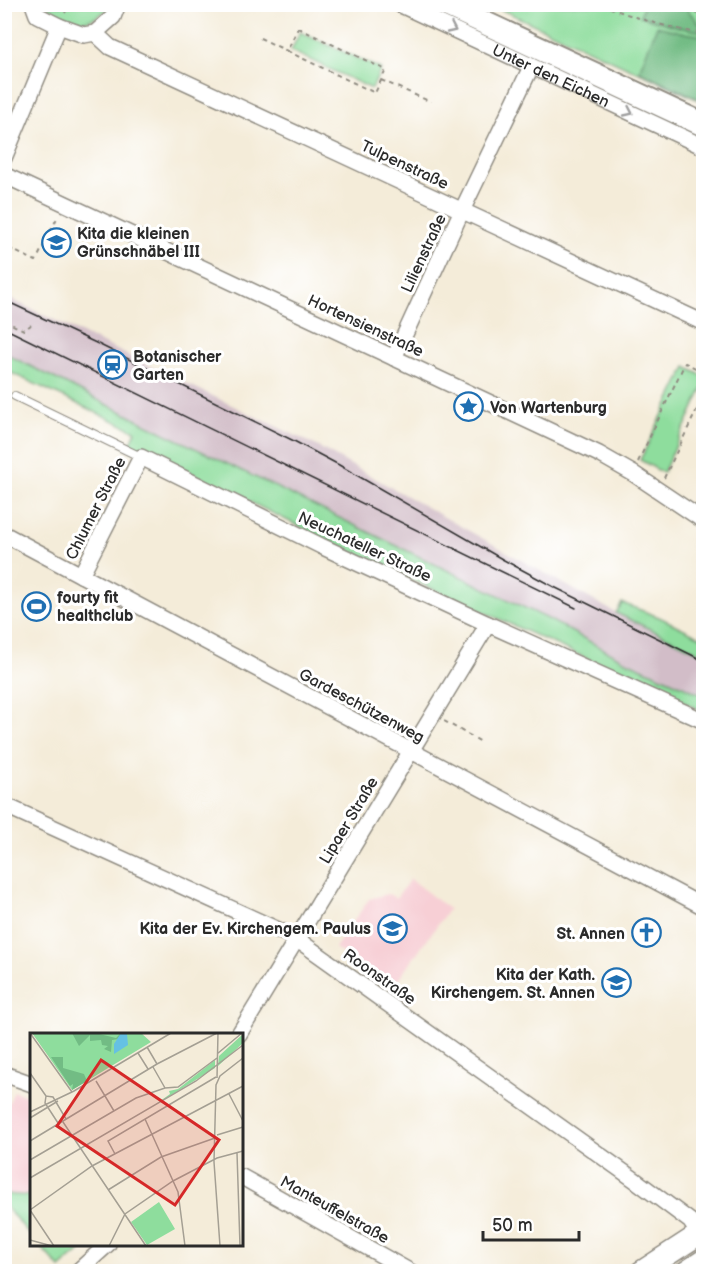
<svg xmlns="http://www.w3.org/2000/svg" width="708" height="1276" font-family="'Balsamiq Sans',sans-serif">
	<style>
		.built { fill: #f7cfd5 }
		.industrial { fill: #d2bdc8 }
		.green { fill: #8edd9d; stroke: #5c8464; stroke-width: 1.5 }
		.forest { fill: #72bc84; stroke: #4e7458; stroke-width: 1.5 }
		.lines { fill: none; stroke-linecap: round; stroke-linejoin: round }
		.lane-casing { stroke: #908c82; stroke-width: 10 }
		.street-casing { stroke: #908c82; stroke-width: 18 }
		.secondary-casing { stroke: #908c82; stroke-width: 24 }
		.primary-casing { stroke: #908c82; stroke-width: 26 }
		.path { stroke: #908c82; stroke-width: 2; stroke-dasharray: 4.5 4.5; stroke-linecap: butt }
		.lane { stroke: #fff; stroke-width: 8 }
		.street { stroke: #fff; stroke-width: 15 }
		.secondary { stroke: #fff; stroke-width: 21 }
		.primary { stroke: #fff; stroke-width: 22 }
		.tram { stroke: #2b2b2b; stroke-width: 1.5 }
		.oneway { stroke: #a0a0a0 }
		.labels { text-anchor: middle; stroke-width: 6; stroke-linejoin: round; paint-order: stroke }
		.street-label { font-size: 16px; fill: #2b2b2b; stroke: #fff }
		.poi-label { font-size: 16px; font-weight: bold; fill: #2b2b2b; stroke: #fff; text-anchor: start }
		.inset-road { fill: none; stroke: #a49f93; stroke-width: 1.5 }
		.view { fill: #d62828; fill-opacity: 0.15; stroke: #d62828; stroke-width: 3 }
		.inset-edge { fill: none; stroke: #2b2b2b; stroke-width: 3 }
	</style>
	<rect width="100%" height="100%" fill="#fff"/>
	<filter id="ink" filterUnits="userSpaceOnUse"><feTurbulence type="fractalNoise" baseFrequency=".0167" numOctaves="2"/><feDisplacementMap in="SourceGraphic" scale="12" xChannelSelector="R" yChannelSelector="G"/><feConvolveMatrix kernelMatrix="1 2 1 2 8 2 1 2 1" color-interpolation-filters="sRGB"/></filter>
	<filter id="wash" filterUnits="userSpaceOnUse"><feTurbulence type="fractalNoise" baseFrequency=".008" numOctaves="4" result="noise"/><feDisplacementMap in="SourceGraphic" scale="24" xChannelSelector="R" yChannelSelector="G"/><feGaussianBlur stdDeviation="1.35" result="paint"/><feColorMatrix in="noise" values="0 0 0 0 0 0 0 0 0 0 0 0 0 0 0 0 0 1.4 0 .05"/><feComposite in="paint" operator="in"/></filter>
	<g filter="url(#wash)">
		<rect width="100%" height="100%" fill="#f4ecd9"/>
		<path class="built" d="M410,879L449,909L392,988L335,948L369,899L388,894L396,898Z
			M14,1091L31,1098V1196L5,1194L4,1114Z"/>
		<path class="industrial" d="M4,296L315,445L616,613L703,654V695L622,659L548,619L160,431L5,353Z"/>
		<path class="green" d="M47,5H111C104,14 89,23 77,22C72,21 67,18 63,16C56,13 51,11 47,5Z
			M491,5H703V102Z
			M300,32L381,69L372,89L291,51Z
			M4,353L160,431L548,619L622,659L703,695V711L355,554L151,453L130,445L136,431L5,370Z
			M686,367L703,376V388L663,473L640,460Z
			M622,603L659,617L703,638V654L616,613Z
			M5,1194L31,1196V1236L5,1206Z
			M39,1245H87L60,1268Z"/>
		<path class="forest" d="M644,5H669L681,10L685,7L703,28V32L682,28L640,16Z
			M657,26L685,33L703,36V101L639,71Z"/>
	</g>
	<g filter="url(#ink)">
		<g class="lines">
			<defs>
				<path id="lane" d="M15,396L141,457"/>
				<g id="street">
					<path d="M33,4L37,15L59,26L84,35L95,33L113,17L118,4"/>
					<path id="s1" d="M399,4L704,147"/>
					<path d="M95,33L110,47L704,323"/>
					<path d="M4,158L59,26"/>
					<path d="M4,175L599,454L634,474L704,521"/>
					<path d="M394,358L457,221L531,67"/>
					<path d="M4,534L704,907"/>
					<path d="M81,575L141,457L321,546L488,624L704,721"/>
					<path d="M4,805L287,934L305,945L635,1180L690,1221L699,1234"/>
					<path d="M239,1034L488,624"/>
					<path d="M4,1074L32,1084"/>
					<path d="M242,1177L411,1272"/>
					<path d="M77,1272L108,1244"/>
				</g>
				<path id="secondary" d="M641,1272L704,1231
					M686,1272L704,1260"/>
				<path id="primary" d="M444,4L704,125"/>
			</defs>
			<use href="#lane" class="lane-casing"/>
			<use href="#street" class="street-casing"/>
			<use href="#secondary" class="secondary-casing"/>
			<use href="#primary" class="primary-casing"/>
			<path class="path" d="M601,4C634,18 668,28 704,34
				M689,4L704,22
				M65,13L69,4
				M298,28L386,70L375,93L287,51Z
				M260,38L287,51
				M381,80L431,102
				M4,255L8,248L36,261L58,216
				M4,321L24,330L31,325
				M698,369L704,358
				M638,462L685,363L704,372
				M664,478L704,395
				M444,721L483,743"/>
			<use href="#lane" class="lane"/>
			<use href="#street" class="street"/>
			<use href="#secondary" class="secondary"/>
			<use href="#primary" class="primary"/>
			<path class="tram" d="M4,300L96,343L294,441L339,465L502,559L554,587L704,661
				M4,328L576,608"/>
		</g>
		<defs><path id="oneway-chevron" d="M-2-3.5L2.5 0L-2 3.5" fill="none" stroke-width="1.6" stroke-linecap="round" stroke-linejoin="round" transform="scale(1.5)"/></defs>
		<g class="oneway">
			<use href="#oneway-chevron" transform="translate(452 29) rotate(25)"/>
			<use href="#oneway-chevron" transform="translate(629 112) rotate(25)"/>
		</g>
	</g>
	<defs>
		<symbol id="school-ring" viewBox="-11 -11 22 22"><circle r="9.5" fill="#fff" stroke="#1f6fb2" stroke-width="1.5"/><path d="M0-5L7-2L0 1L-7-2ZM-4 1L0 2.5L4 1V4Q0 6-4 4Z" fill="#1f6fb2"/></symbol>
		<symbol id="station-ring" viewBox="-11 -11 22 22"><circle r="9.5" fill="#fff" stroke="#1f6fb2" stroke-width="1.5"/><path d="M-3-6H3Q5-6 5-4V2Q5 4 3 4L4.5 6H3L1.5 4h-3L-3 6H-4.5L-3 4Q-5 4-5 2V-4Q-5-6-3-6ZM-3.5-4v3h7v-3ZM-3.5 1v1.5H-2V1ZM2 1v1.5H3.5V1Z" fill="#1f6fb2"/></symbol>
		<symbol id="sight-ring" viewBox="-11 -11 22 22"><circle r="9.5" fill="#fff" stroke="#1f6fb2" stroke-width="1.5"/><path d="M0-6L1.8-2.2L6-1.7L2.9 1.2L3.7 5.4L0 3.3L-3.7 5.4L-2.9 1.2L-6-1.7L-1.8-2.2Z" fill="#1f6fb2"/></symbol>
		<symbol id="stadium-ring" viewBox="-11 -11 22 22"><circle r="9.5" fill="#fff" stroke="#1f6fb2" stroke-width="1.5"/><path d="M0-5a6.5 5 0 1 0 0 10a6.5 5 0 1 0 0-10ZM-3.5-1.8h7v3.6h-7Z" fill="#1f6fb2"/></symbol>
		<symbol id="church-ring" viewBox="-11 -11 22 22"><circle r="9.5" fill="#fff" stroke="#1f6fb2" stroke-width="1.5"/><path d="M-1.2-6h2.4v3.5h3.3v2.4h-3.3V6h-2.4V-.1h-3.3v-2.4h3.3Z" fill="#1f6fb2"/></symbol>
	</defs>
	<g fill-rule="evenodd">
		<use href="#school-ring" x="40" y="226" width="33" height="33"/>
		<use href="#station-ring" x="96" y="348" width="33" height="33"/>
		<use href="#sight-ring" x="452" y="390" width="33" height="33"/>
		<use href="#stadium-ring" x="20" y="590" width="33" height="33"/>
		<use href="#school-ring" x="376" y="912" width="33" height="33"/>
		<use href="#church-ring" x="630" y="916" width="33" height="33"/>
		<use href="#school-ring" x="600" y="966" width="33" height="33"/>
	</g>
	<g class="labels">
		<g class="street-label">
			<text dy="6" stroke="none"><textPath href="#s1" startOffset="168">Unter den Eichen</textPath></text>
			<text transform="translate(405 164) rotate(25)" y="6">Tulpenstraße</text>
			<text transform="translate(423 253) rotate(-65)" y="6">Lilienstraße</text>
			<text transform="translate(366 325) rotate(25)" y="6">Hortensienstraße</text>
			<text transform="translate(95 508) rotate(-63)" y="6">Chlumer Straße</text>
			<text transform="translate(365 546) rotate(25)" y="6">Neuchateller Straße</text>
			<text transform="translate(362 705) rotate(28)" y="6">Gardeschützenweg</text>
			<text transform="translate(348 820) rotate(-59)" y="6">Lipaer Straße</text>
			<text transform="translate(380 976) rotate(35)" y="6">Roonstraße</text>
			<text transform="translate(335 1209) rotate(29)" y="6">Manteuffelstraße</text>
		</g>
		<g class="poi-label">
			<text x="77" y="239">Kita die kleinen<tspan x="77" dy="18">Grünschnäbel III</tspan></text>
			<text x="133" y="362">Botanischer<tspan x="133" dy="18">Garten</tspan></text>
			<text x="490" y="413">Von Wartenburg</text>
			<text x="57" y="603">fourty fit<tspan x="57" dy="18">healthclub</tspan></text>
			<text x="371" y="934" text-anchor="end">Kita der Ev. Kirchengem. Paulus</text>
			<text x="625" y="939" text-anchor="end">St. Annen</text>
			<text x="595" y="980" text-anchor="end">Kita der Kath.<tspan x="595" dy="18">Kirchengem. St. Annen</tspan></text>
		</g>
	</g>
	<g transform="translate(30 1033)">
		<rect width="213" height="213" fill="#f4ecd9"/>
		<path d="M2,0H111L121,9L42,57ZM213,1V10L188,33L189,23ZM185,27V35L122,74L140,61L139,58L148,56ZM129,169L145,196L117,212L101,189Z" fill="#8edd9d"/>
		<path d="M42,0H65L86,5L91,0L89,6L82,7L81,19L74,16L78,13L72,12L71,7L60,8V2L49,13ZM21,24H33V35L54,41L57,48L42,57L43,51L40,53Z" fill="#72bc84"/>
		<path d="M91,0L97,1L98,12L84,21V11Z" fill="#65c1e3"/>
		<path class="inset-road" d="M0,0L42,59M117,14L127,31M108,20L118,36M187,21L212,0M123,34L135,55M0,40L16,63M187,45L188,0M66,48L84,78M135,55L148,54L187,25M199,61L213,88M0,79L44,58L141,0M0,85L28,68M115,86L148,159L155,213M33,89L116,213M28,90L15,70L16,63L23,64L36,86M187,102L213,94M0,108L127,31L187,0M207,120L210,213M85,121L78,108L186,44M0,127L106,65L135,55M0,145L166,48L213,12M78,157L131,124L185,105M0,177L62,133L213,53M0,177L24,213M0,207L22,213M79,213L95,181L143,148L187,125L213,118M190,213L184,129L186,52L190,43L213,25"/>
		<path class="view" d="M71,27L189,107L145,172L27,93Z"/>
		<rect width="213" height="213" class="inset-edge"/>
	</g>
	<rect width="708" height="1276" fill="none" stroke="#fff" stroke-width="24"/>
	<path d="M483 1231v9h96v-9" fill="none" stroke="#2b2b2b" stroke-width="3"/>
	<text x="492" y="1231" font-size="18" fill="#2b2b2b" stroke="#ffffff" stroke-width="4.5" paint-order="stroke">50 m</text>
</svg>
